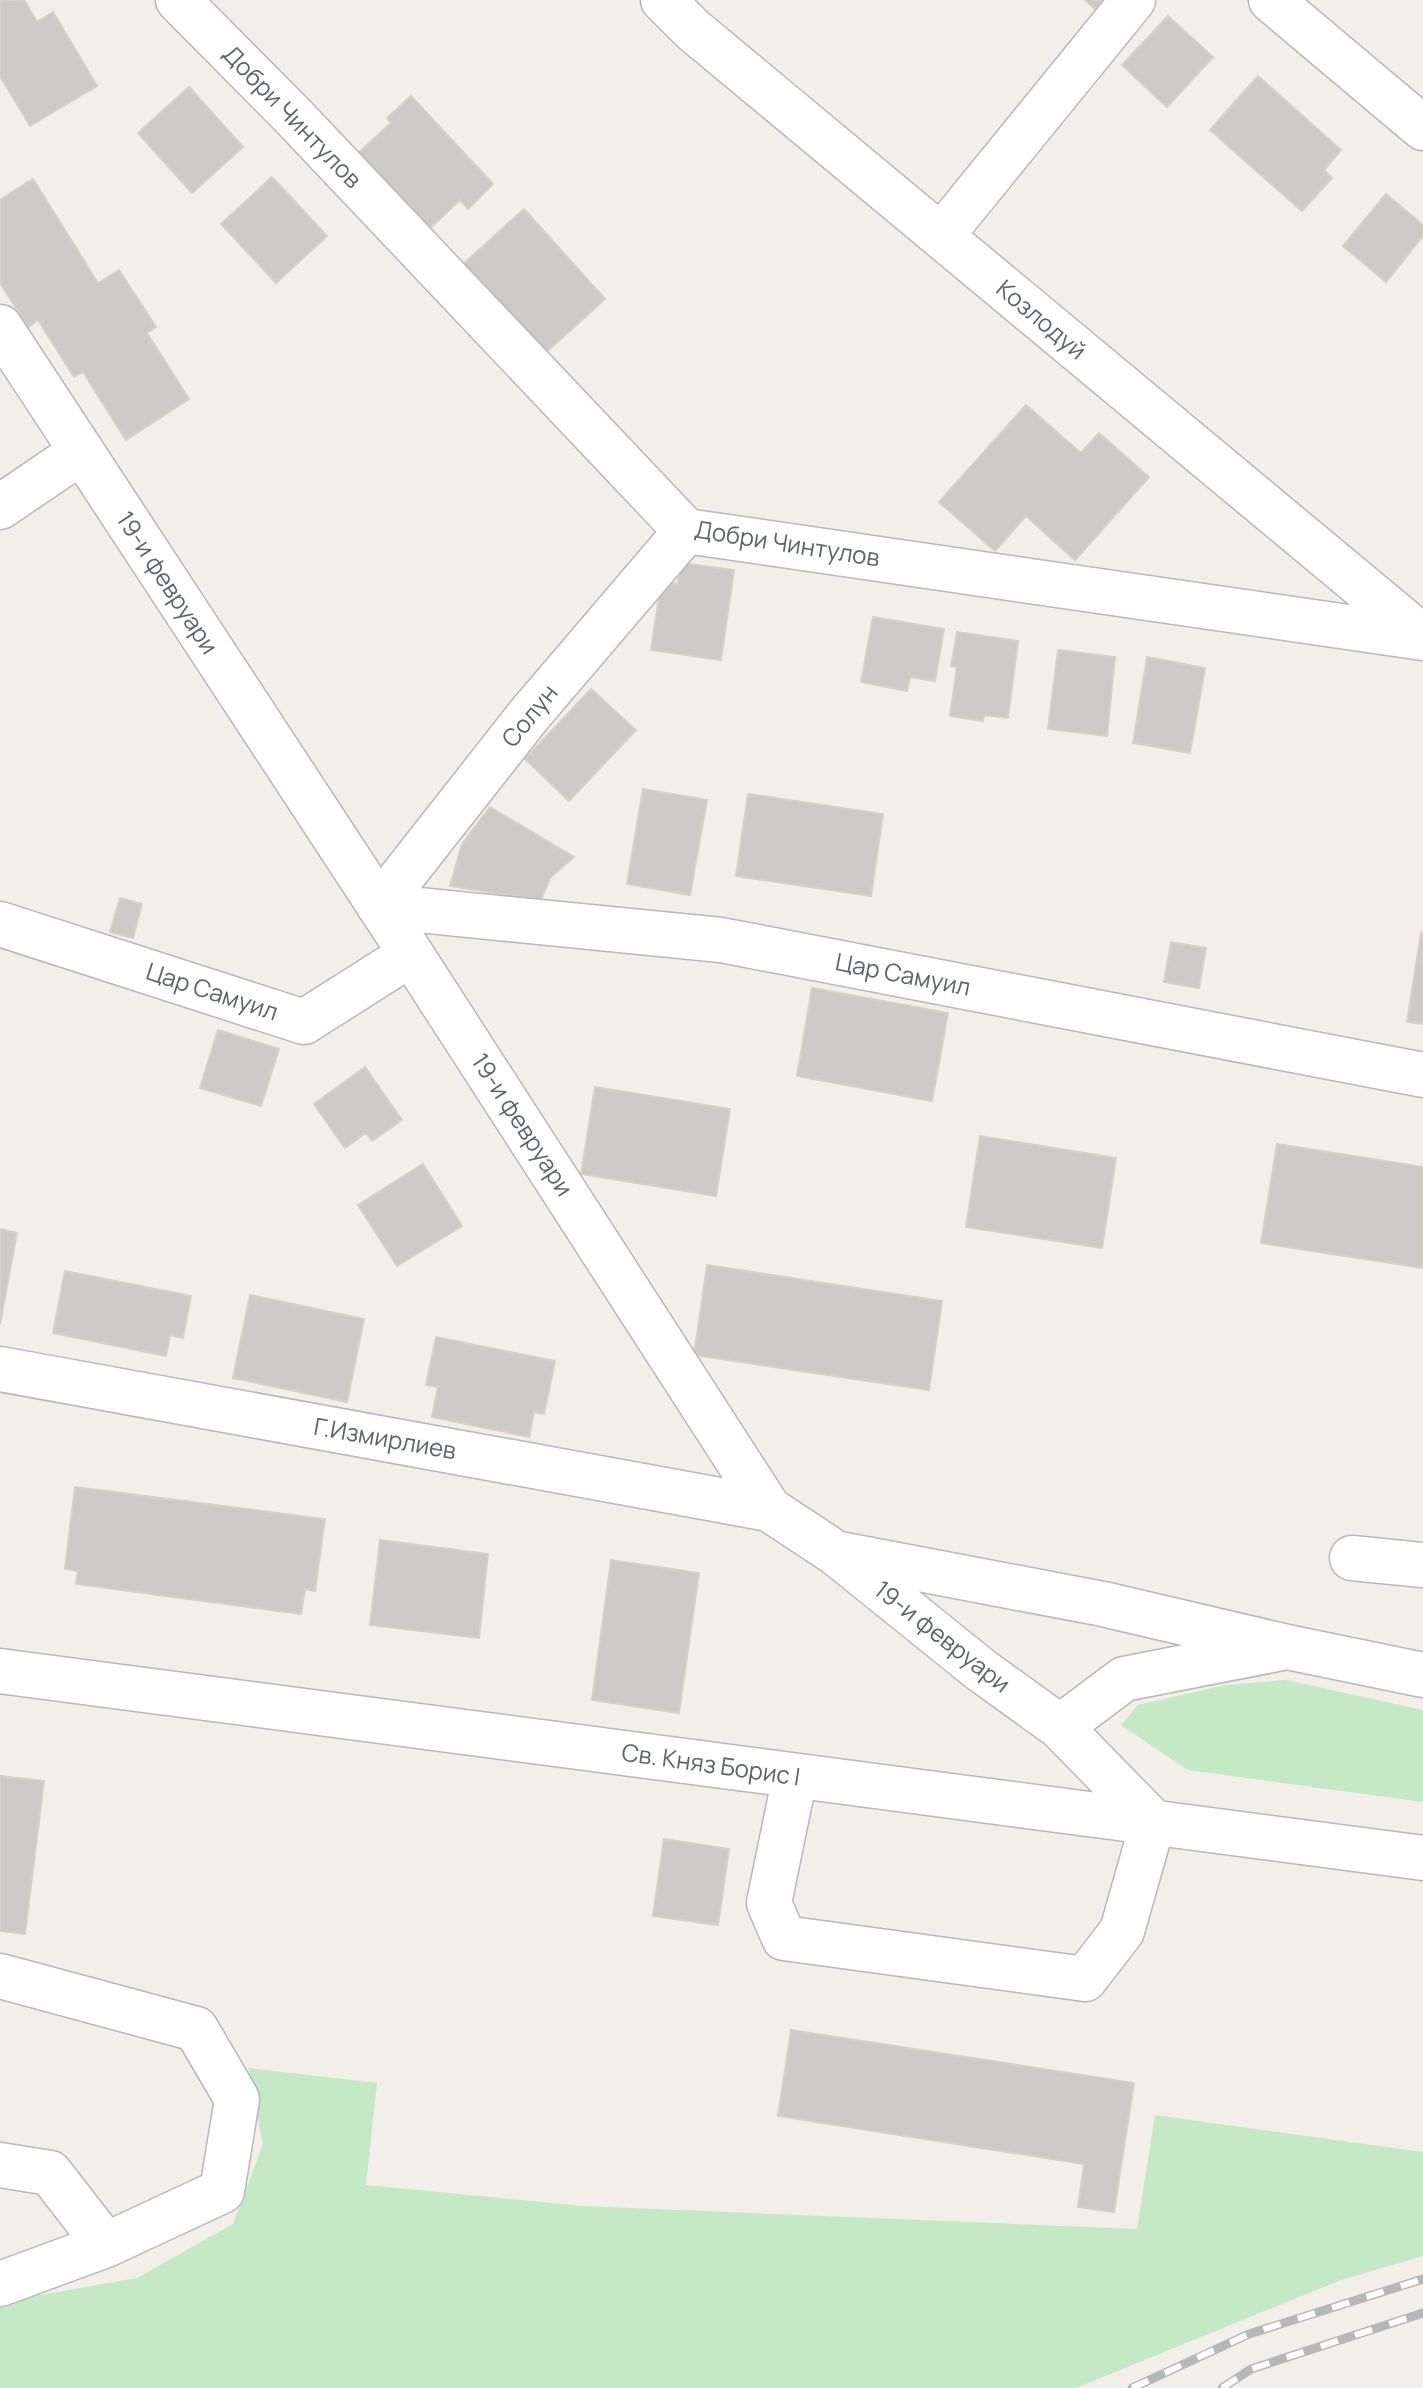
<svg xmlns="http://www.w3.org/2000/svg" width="1423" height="2388" font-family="Manrope,sans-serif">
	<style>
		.green { fill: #c5e8c5 }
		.building { fill: #cccac5; stroke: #d6d1c6; stroke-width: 2 }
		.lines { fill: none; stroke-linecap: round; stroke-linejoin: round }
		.minor-casing { stroke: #b5b8bc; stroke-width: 47 }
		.minor { stroke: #fff; stroke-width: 44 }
		.rail-casing { stroke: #b6b7b8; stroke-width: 9 }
		.rail { stroke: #fff; stroke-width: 6; stroke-dasharray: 18; stroke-linecap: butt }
		.labels { text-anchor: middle; stroke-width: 8; stroke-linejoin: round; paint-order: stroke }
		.street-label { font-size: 24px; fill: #5f6368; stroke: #fff }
	</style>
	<rect width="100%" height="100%" fill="#f1efe8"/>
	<path class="green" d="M1286,1680L1423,1710V1802L1188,1770L1121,1725L1138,1705L1225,1685Z
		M248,2068L377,2083L366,2185L582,2206L1137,2229L1155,2115L1423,2152V2256L1341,2280L1076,2388H0V2302L137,2278L233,2224L263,2144Z"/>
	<path class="building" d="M0,0H24L37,22L53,12L97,86L30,126L0,76Z
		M1085,0H1104L1095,9Z
		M1168,16L1213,57L1167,107L1122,65Z
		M1258,76L1341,150L1324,170L1332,178L1302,211L1210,130Z
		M189,87L243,147L192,193L138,133Z
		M411,96L493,184L468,209L460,200L427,231L356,155L391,123L387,118Z
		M272,177L327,236L276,283L221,224Z
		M33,179L98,283L119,270L156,327L147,333L189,399L126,440L83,372L74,377L38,320L28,327L0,283V200Z
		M1386,194L1423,225V236L1386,282L1343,246Z
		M524,209L605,299L542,356L461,266Z
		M1026,405L1081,453L1099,433L1149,477L1075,560L1026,516L995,551L939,502Z
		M681,563L734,570L721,660L651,650L661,582L678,584Z
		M873,617L944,629L935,681L910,677L907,691L861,682Z
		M957,632L1018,641L1008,718L984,715L983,721L950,716L957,667L951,666Z
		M1058,650L1115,657L1107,736L1048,729Z
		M1147,657L1205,668L1190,753L1133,743Z
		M591,689L636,730L569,801L525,759Z
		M643,789L707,800L690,895L627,884Z
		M748,794L883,814L871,896L736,876Z
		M490,807L574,857L550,878L541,900L450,886L462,844Z
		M120,898L142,904L133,938L110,932Z
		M1421,933L1423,934V1024L1407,1022Z
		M1171,942L1206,948L1199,988L1164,982Z
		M812,988L948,1013L932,1101L797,1076Z
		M218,1030L279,1049L261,1106L200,1088Z
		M365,1067L402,1120L372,1141L366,1133L345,1148L314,1104Z
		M595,1087L730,1109L716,1196L581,1174Z
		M980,1136L1116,1158L1102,1248L966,1227Z
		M1277,1144L1423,1167V1268L1261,1243Z
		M423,1164L462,1226L397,1266L358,1205Z
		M0,1229L17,1233L0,1324Z
		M707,1265L942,1301L929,1390L694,1355Z
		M65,1271L191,1296L183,1338L170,1335L166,1356L53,1333Z
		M250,1295L364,1319L347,1402L233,1378Z
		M436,1337L555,1361L544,1414L534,1412L529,1437L432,1417L438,1387L426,1385Z
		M75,1487L325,1519L315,1591L305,1589L301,1614L76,1584L78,1571L65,1569Z
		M380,1540L488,1554L479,1638L370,1625Z
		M611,1560L699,1573L679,1713L592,1700Z
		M0,1776L44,1781L25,1934L0,1931Z
		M664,1839L729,1849L718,1925L653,1916Z
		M791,2030L1134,2083L1114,2212L1078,2207L1084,2164L778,2116Z"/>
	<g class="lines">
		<defs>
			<path id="minor" d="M178,0L293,116L686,531L1423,638
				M663,0L692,29L1423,637
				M1271,0L1423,128
				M941,236L1133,0
				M0,327L411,954L769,1509L837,1554L981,1670L1060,1727L1153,1822
				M0,507L81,452
				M379,906L721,940L1423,1075
				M379,906L529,715L686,531
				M0,924L304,1022L411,954
				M0,1369L769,1509
				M840,1554L1103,1604L1287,1647
				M1352,1558L1423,1565
				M0,1671L1423,1858
				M1060,1727L1124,1679L1287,1647L1423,1675
				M795,1776L769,1903L784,1938L1085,1979L1122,1931L1153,1822
				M0,1976L196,2029L237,2099L222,2191L106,2245L0,2284
				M0,2165L50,2173L106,2245"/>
		</defs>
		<use href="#minor" class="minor-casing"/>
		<use href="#minor" class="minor"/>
		<defs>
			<path id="rail" d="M1132,2388L1249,2334L1423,2279
				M1222,2388L1251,2369L1423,2313"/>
		</defs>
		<use href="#rail" class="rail-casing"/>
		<use href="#rail" class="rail"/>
	</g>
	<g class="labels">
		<g class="street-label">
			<text transform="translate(292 117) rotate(46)" y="8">Добри Чинтулов</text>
			<text transform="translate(1041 320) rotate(40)" y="8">Козлодуй</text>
			<text transform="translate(787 544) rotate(9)" y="8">Добри Чинтулов</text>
			<text transform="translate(167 583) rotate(57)" y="8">19-и февруари</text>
			<text transform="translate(530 716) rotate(-51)" y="8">Солун</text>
			<text transform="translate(903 975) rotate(11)" y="8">Цар Самуил</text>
			<text transform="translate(212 992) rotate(18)" y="8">Цар Самуил</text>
			<text transform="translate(522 1125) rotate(57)" y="8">19-и февруари</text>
			<text transform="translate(385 1439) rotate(10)" y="8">Г.Измирлиев</text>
			<text transform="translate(942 1637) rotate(38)" y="8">19-и февруари</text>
			<text transform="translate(711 1765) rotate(8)" y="8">Св. Княз Борис I</text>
		</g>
	</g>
</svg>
